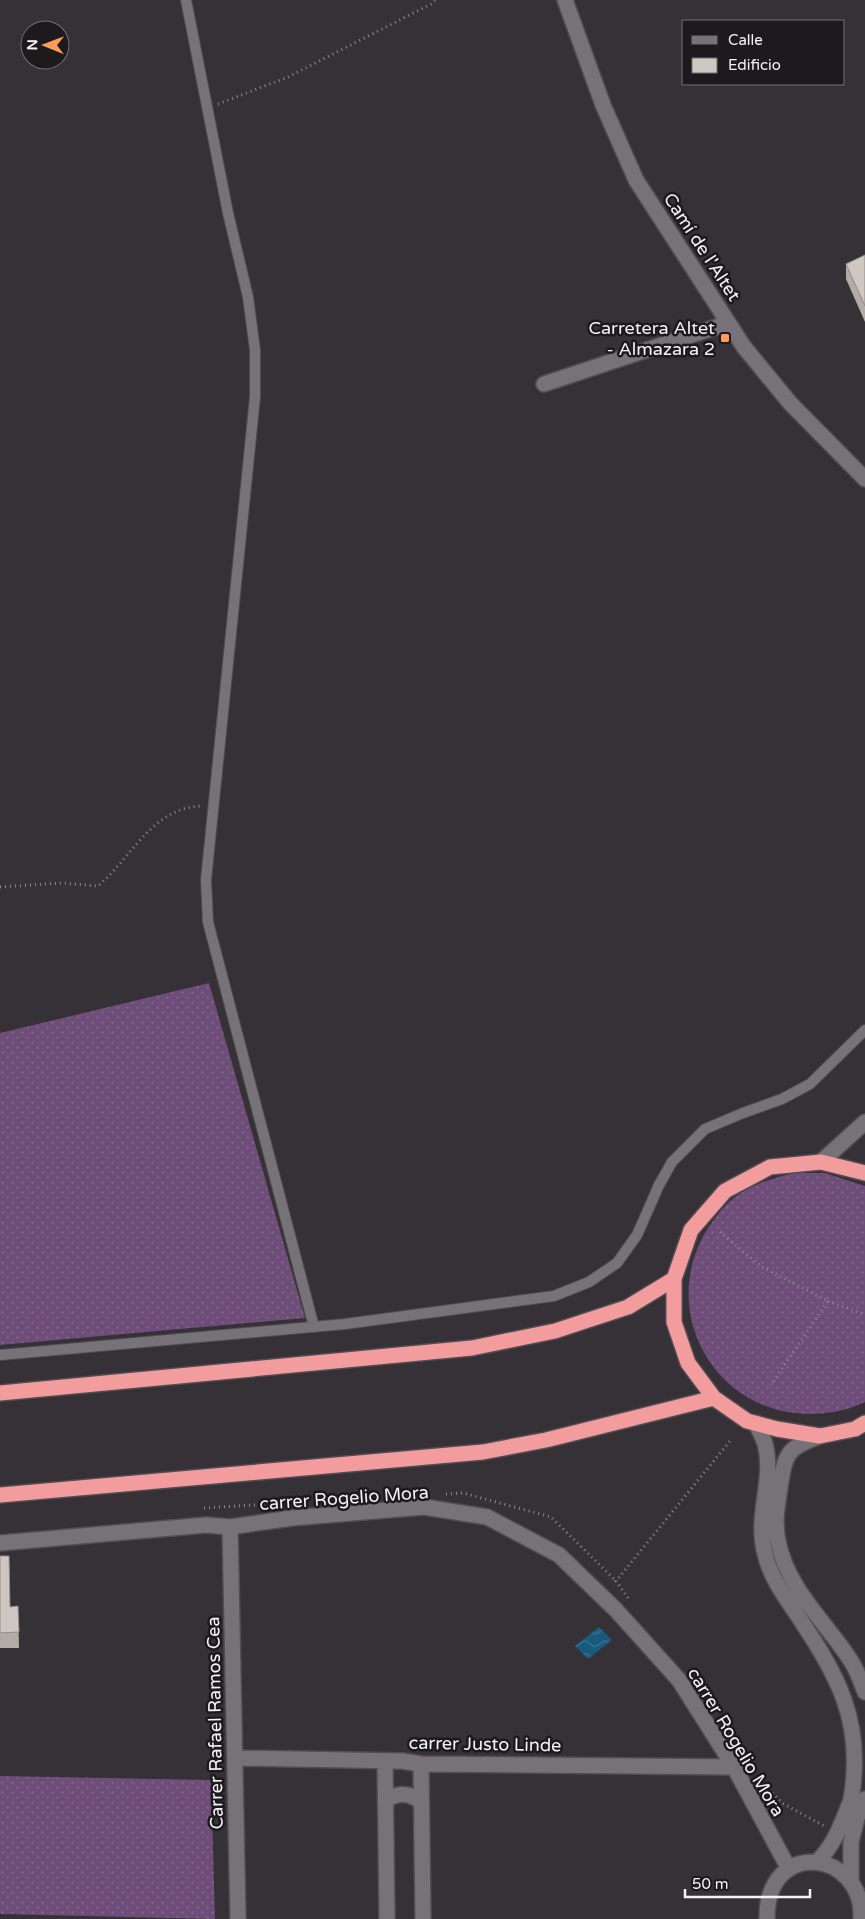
<svg xmlns="http://www.w3.org/2000/svg" width="865" height="1919" font-family="'Varela Round',sans-serif">
	<style>
		.grass { fill: url(#grass-dots) }
		.water { fill: url(#water-waves) }
		.lines { fill: none; stroke-linecap: round; stroke-linejoin: round }
		.lane-casing { stroke: #514d52; stroke-width: 12 }
		.street-casing { stroke: #514d52; stroke-width: 18 }
		.highway-casing { stroke: #514d52; stroke-width: 18 }
		.path { stroke: #8c888e; stroke-width: 3; stroke-dasharray: 1 4; stroke-linecap: butt }
		.lane { stroke: #767278; stroke-width: 10 }
		.street { stroke: #767278; stroke-width: 15 }
		.highway { stroke: #f39c9e; stroke-width: 15 }
		.wall { fill: #b2aca7 }
		.building { fill: #cfc8c2; stroke: #918c88 }
		.poi-dot { fill: #fe9b59; stroke: #1c1a1d; stroke-width: 2 }
		.labels { text-anchor: middle; stroke-width: 5; stroke-linejoin: round; paint-order: stroke }
		.street-label { font-size: 18px; fill: #f5f2f6; stroke: #1c1a1d }
		.poi-label { font-size: 18px; fill: #f5f2f6; stroke: #1c1a1d; text-anchor: end }
	</style>
	<defs>
		<pattern id="grass-dots" width="8" height="8" patternUnits="userSpaceOnUse" patternTransform="scale(1.25)"><rect width="8" height="8" fill="#6e4d79"/><path d="M2 2h.1M6 6h.1" fill="none" stroke="#83678d" stroke-width="1.8" stroke-linecap="round"/></pattern>
		<pattern id="water-waves" width="16" height="10" patternUnits="userSpaceOnUse" patternTransform="scale(1.25)"><rect width="16" height="10" fill="#185b7d"/><path d="M0 5q4-4 8 0t8 0" fill="none" stroke="#3a7390"/></pattern>
	</defs>
	<rect width="100%" height="100%" fill="#353137"/>
	<path class="grass" d="M209,983L305,1318L0,1345V1033Z
		M794,1173H825L865,1186V1402C847,1411 826,1414 807,1414C712,1412 657,1308 708,1228C716,1216 726,1203 738,1195C755,1183 774,1178 794,1173Z
		M0,1776L211,1780L215,1919L0,1914Z"/>
	<path class="water" d="M599,1627L612,1640L588,1659L575,1646Z"/>
	<g class="lines">
		<defs>
			<path id="lane" d="M186,0L228,213L248,297L255,350V397L206,880L208,922L314,1327
				M0,1355L345,1324L554,1296L589,1282L617,1263L637,1235L659,1185L672,1162L705,1129L743,1113L782,1099L810,1084L865,1030"/>
			<path id="street" d="M565,0L603,105L636,180L744,347L790,403L865,479
				M544,384L728,323
				M821,1162L865,1122
				M756,1423C759,1431 765,1440 766,1448C773,1481 756,1516 764,1550C769,1574 781,1591 794,1610C836,1673 865,1719 851,1800C842,1823 835,1844 817,1862
				M820,1436C787,1448 785,1453 780,1488C777,1506 774,1523 778,1541C787,1589 826,1622 851,1661C857,1670 861,1682 865,1692
				M230,1527L238,1919
				M0,1543L206,1525L230,1527L292,1518L424,1507L487,1517L559,1555L616,1610L679,1680L734,1767L789,1869
				M235,1758L402,1761L421,1764L734,1767
				M385,1761L387,1919
				M421,1764L423,1919
				M386,1800C399,1792 410,1793 421,1802
				M851,1880V1842L857,1818L865,1799
				M767,1919C766,1836 865,1851 861,1919"/>
			<path id="highway" d="M865,1173L821,1162L770,1167L725,1191L691,1230L674,1279V1322L688,1363L714,1398L747,1421L777,1429L820,1436L855,1429L865,1423
				M0,1393L472,1348L555,1331L628,1307L674,1279
				M0,1495L483,1452L546,1440L714,1398"/>
		</defs>
		<use href="#lane" class="lane-casing"/>
		<use href="#street" class="street-casing"/>
		<use href="#highway" class="highway-casing"/>
		<path class="path" d="M218,104L288,77L431,4L435,0
			M0,887L62,883L98,886C132,857 153,807 202,806
			M720,1232L762,1267L828,1301L771,1385
			M828,1301L865,1315
			M446,1494L463,1493L551,1517L616,1581
			M204,1508L268,1504
			M628,1598L616,1581L730,1441
			M759,1778L782,1803L826,1827"/>
		<use href="#lane" class="lane"/>
		<use href="#street" class="street"/>
		<use href="#highway" class="highway"/>
	</g>
	<path class="wall" d="M865,255V322L846,279V264Z
		M0,1556L10,1607L18,1606L19,1648H0Z"/>
	<path class="building" d="M865,255V306L846,264Z
		M0,1556H9L10,1607L18,1606L19,1632L0,1633Z"/>
	<rect class="poi-dot" x="720" y="333" width="10" height="10" rx="2.5"/>
	<g class="labels">
		<g class="street-label">
			<text transform="translate(702 247) rotate(57)" y="6">Camí de l'Altet</text>
			<text transform="translate(344 1498) rotate(-4)" y="6">carrer Rogelio Mora</text>
			<text transform="translate(215 1723) rotate(-91)" y="6">Carrer Rafael Ramos Cea</text>
			<text transform="translate(736 1742) rotate(59)" y="6">carrer Rogelio Mora</text>
			<text transform="translate(485 1744) rotate(1)" y="6">carrer Justo Linde</text>
		</g>
		<g class="poi-label">
			<text x="715" y="334">Carretera Altet<tspan x="715" dy="21">- Almazara 2</tspan></text>
		</g>
	</g>
	<rect x="682" y="20" width="162" height="65" fill="#1c1a1d" stroke="#737074"/>
	<rect x="692" y="36" width="25" height="8" fill="#767278" stroke="#737074"/>
	<text x="728" y="45" font-size="15" fill="#f5f2f6">Calle</text>
	<rect x="692" y="58" width="25" height="15" fill="#cfc8c2" stroke="#737074"/>
	<text x="728" y="70" font-size="15" fill="#f5f2f6">Edificio</text>
	<g transform="translate(45 45) rotate(271)"><circle r="24" fill="#1c1a1d" stroke="#737074"/>
	<path d="M0-4L9 19L0 12L-9 19Z" fill="#fe9b59"/>
	<text y="-8" font-size="14" font-weight="bold" text-anchor="middle" fill="#f5f2f6">N</text>
	</g>
	<path d="M685 1889v8h125v-8" fill="none" stroke="#f5f2f6" stroke-width="2.5"/>
	<text x="692" y="1889" font-size="15" fill="#f5f2f6" stroke="#1c1a1d" stroke-width="4" paint-order="stroke">50 m</text>
</svg>
